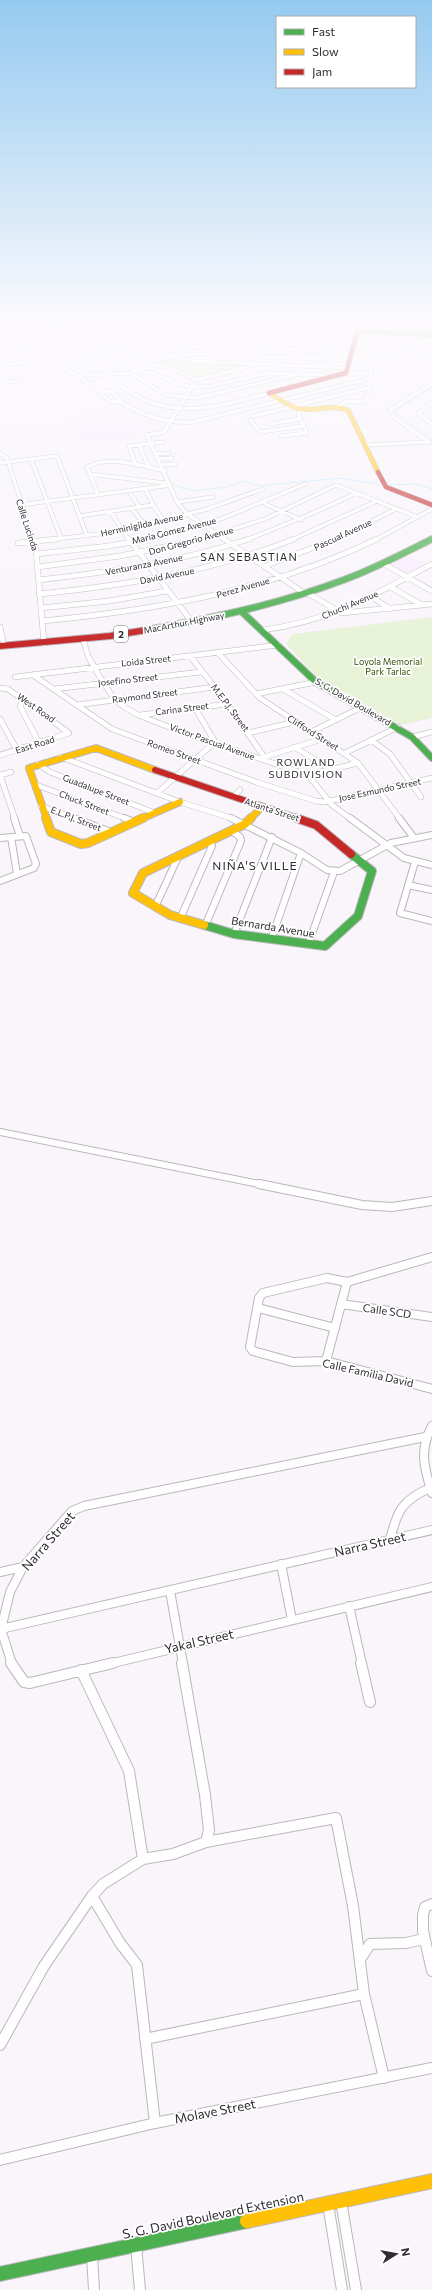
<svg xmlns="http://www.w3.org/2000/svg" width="432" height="2290" font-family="Commissioner,sans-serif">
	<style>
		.built { fill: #f7edfc }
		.green { fill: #e7f2d7 }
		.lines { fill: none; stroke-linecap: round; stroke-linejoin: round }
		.stream { stroke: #b8eafc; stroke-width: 1 }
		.street-far4-casing { stroke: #bbb7bc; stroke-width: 4.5 }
		.street-far3-casing { stroke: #bbb7bc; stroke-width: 6 }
		.street-far2-casing { stroke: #bbb7bc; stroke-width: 8 }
		.street-far1-casing { stroke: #bbb7bc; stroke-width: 10 }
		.street-casing { stroke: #bbb7bc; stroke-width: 12 }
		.fast-far3-casing { stroke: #bbb7bc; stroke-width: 5.5 }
		.fast-far2-casing { stroke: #bbb7bc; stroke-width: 8 }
		.fast-far1-casing { stroke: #bbb7bc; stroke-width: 10 }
		.fast-casing { stroke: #bbb7bc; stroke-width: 16 }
		.slow-far3-casing { stroke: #bbb7bc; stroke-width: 5.5 }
		.slow-far2-casing { stroke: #bbb7bc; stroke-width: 8 }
		.slow-far1-casing { stroke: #bbb7bc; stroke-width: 10 }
		.slow-casing { stroke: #bbb7bc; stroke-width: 16 }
		.jam-far2-casing { stroke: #bbb7bc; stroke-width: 5.5 }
		.jam-far1-casing { stroke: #bbb7bc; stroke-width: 8 }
		.jam-casing { stroke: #bbb7bc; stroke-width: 10 }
		.street-far4 { stroke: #fefefe; stroke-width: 3.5 }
		.street-far3 { stroke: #fefefe; stroke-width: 5 }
		.street-far2 { stroke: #fefefe; stroke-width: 6 }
		.street-far1 { stroke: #fefefe; stroke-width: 8 }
		.street { stroke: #fefefe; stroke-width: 10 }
		.fast-far3 { stroke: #4caf50; stroke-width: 4.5 }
		.fast-far2 { stroke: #4caf50; stroke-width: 6 }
		.fast-far1 { stroke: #4caf50; stroke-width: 8 }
		.fast { stroke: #4caf50; stroke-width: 14 }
		.slow-far3 { stroke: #ffc107; stroke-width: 4.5 }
		.slow-far2 { stroke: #ffc107; stroke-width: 6 }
		.slow-far1 { stroke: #ffc107; stroke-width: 8 }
		.slow { stroke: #ffc107; stroke-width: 14 }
		.jam-far2 { stroke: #c62828; stroke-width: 4.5 }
		.jam-far1 { stroke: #c62828; stroke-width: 6 }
		.jam { stroke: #c62828; stroke-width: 8 }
		.labels { text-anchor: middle; stroke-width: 3.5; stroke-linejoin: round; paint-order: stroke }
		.far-street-label { font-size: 9px; fill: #312c33; stroke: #fff }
		.far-park-label { font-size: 9px; fill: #375000; stroke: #fff }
		.shield { fill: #fff; stroke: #6f6b70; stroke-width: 1 }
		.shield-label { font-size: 10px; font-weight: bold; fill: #312c33 }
		.far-neighbourhood-label { font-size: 10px; letter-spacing: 1px; fill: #312c33; stroke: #fff }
		.far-quarter-label { font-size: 11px; letter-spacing: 1px; fill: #312c33; stroke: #fff }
		.street-label { font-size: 11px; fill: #312c33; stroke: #fff }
		.neighbourhood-label { font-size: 12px; letter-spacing: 1px; fill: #312c33; stroke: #fff }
		.near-street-label { font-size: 13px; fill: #312c33; stroke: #fff }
	</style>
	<rect width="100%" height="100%" fill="#f9f5fb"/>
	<path class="built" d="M264,325H346L357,326L351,348L255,344Z
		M392,325H432V334L405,333L406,330Z
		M113,408L128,418L139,415L153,422L164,424L161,430L151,436L111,442L104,440L84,442L71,427L70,418Z
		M379,410L390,426L362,428L352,411Z
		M405,555L427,564L409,575L387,565Z"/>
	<path class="green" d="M173,356L180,360L248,365L245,367L197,378L171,366L149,363Z
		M432,617V718L401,725L315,675L286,644L293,634Z"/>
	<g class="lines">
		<path class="stream" d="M432,388L398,409L396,413L432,439
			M389,485L416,484L432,489
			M177,486L195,491L227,487L244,481L259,486L339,478L378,484"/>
		<defs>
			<path id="street-far4" d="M20,325L144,336L147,325
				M156,325L154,331L177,332
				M113,329L116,325
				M124,330L145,331
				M28,332L166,344
				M404,334L403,347L416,348
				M0,338L124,348
				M0,345L106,355
				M174,354L183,360L193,361L372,369
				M374,359L423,361L419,351
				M397,360L399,350
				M145,363L168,367L196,380
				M0,365L51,359L93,386
				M62,366L86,353
				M132,371L152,373L178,384L192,387L211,386L269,373L323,375L329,378
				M84,374C94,353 119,350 139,344
				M298,374L197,398L166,395L131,373L147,362L182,354L350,360
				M0,375L7,382L19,381
				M80,375L131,373
				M109,391H110L122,400L111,402L100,393Z
				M118,401C143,415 164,424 193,422L364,380L370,377L374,355L351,352L205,346L162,348L144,352L121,361L109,371C111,382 121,386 130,392C176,421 220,406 269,393
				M432,403L418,413L432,424
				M254,416L371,387L365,402L346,401L338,406
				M250,420L260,432L304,426
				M269,424L300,419
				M281,436L307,433L298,414L304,409
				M429,442L395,418L390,410L432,384
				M139,445L149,468
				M366,445L430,442
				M0,453L7,458L33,540
				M156,454L169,453
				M31,459L61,538
				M159,459L172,458
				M0,463L57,456L87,536
				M162,465L175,464
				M136,466L129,446L163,442
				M89,474L165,483
				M128,490L139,506
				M98,494L87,467C109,454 141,466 165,471
				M177,502L213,497
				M265,504L302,520
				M20,505L171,485
				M153,505L164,521
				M131,508L145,525
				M110,511L129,540
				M79,516L153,505L145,488
				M48,540L123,531L207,509L263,489
				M144,540L221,519L305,484
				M199,540L265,519L336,485L417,517
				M225,540L186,513L177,502L147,435L164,432L196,380L244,368L251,364
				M246,540L306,516L357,493
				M291,540L377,501
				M334,540L396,509
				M375,540L432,509"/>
			<path id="street-far3" d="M32,539L36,550L44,643
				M129,539L192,622
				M224,539L304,593
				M18,543L57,539
				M36,554L109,546L149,539
				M384,564L432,591
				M265,566L336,539
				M37,567L120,556L203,539
				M38,580C110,572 180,562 249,539
				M390,587L422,605
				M306,592L341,613L432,604
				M39,594C127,585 211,572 294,539
				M372,597L390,609
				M41,608L109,601L167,591
				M42,621C157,610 272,590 377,539
				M0,627L4,646
				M263,630C330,621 374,595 432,564
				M83,639L88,656L98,674L114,699L124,707L138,715L179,731L308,775L332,805L351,819
				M218,653L260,698L358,763L400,819
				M190,656L221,695L267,761
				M33,675L112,729L256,782L316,801L325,802L432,778
				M15,677L278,645
				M0,688L8,689L69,733L0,755
				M54,689L201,672
				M283,689L336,720
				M256,694L316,682
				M23,700L20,706L39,743
				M76,705L215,687
				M140,715L227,704
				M0,719L17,750
				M311,732L362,707
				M248,733L294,722
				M412,737L432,732
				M371,740L390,754L421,797
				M294,747L332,770
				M345,753L398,727
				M61,757L180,802L234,819
				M264,757L322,739
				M38,764L50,772L155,813
				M11,772L0,775L15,819
				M308,775L358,763
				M34,784L127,819
				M157,793L215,742L195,708
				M233,797L240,790
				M41,806L77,819"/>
			<path id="street-far2" d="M14,818L20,836
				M74,818L111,832
				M124,818L134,822
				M231,818L301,853L327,870L340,871L391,843L432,835
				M350,818L404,858L432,865
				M399,818L414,838
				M11,837L17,874
				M0,838L26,836L36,864L34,868L0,881
				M415,862L400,913L432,921
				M408,885L432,890
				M155,907L179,855
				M180,919L212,846L210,841
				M205,926L241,841L240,837L232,831
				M234,934L272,837
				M271,940L301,853
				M308,945L334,872
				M0,1132L264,1185"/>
			<path id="street-far1" d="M259,1184L362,1205L392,1207L432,1201
				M432,1257L347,1282L327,1278L263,1293L259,1298L250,1347L253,1351L293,1362L326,1361L432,1389
				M341,1304L432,1317
				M258,1308L335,1328
				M326,1361L347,1282
				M432,1426C419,1450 424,1468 432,1493
				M390,1540C397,1511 402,1500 430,1488
				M281,1564L292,1620
				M0,1572L23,1567
				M170,1591L183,1664
				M349,1606L362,1664
				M1,1629L10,1592L23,1567L72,1511L84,1506L425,1437
				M1,1629L12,1664
				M1,1629L432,1530
				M109,1664L432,1587"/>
			<path id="street" d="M11,1663L24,1682L30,1683L113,1663
				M182,1663L205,1795L209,1830L206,1842
				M361,1663L370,1702
				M81,1670L129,1771L143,1859
				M92,1896L120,1943L137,1965L155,2123
				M432,1904L425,1907L423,1915V1931L432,1971
				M361,1958L370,1944L406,1943L424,1939
				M145,2039L364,1994
				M0,2045L44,1966L92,1896L103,1884L143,1859L173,1854L206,1842L336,1818L353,1906L364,1994L384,2078
				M0,2160L155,2123L432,2068
				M341,2201L356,2290
				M328,2204L342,2290
				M136,2245L140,2290
				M92,2255L94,2290"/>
			<path id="fast-far3" d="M356,331L432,335"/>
			<path id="fast-far2" d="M241,611L316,682L412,737L432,758
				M152,629C218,617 283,603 346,579C376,568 404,553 432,539"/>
			<path id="fast-far1" d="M204,925L234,934L325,946L358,916L372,871L351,854"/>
			<path id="fast" d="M0,2274L247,2221"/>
			<path id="slow-far3" d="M269,393C279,399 289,407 300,409C317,411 332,404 348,410L378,472"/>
			<path id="slow-far2" d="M47,819L29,768L96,748L155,770
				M141,819L180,802
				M250,819L262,807"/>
			<path id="slow-far1" d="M46,818L51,832L81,844L88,843L143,818
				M204,925L170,915L133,893L143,873L245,824L251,818"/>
			<path id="slow" d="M247,2221L432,2181"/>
			<path id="jam-far2" d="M269,393L346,373L359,325
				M378,472L386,487L432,505"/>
			<path id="jam-far1" d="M0,646L110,636L152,629
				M155,770L299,819"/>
			<path id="jam" d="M296,818L316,825L351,854"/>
		</defs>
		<use href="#street-far4" class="street-far4-casing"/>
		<use href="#street-far3" class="street-far3-casing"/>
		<use href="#street-far2" class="street-far2-casing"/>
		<use href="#street-far1" class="street-far1-casing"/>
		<use href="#street" class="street-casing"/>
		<use href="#fast-far3" class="fast-far3-casing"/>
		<use href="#fast-far2" class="fast-far2-casing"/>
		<use href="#fast-far1" class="fast-far1-casing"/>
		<use href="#fast" class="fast-casing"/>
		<use href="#slow-far3" class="slow-far3-casing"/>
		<use href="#slow-far2" class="slow-far2-casing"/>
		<use href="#slow-far1" class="slow-far1-casing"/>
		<use href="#slow" class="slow-casing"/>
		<use href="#jam-far2" class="jam-far2-casing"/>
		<use href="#jam-far1" class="jam-far1-casing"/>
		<use href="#jam" class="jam-casing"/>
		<use href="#street-far4" class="street-far4"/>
		<use href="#street-far3" class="street-far3"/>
		<use href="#street-far2" class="street-far2"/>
		<use href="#street-far1" class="street-far1"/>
		<use href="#street" class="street"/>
		<use href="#fast-far3" class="fast-far3"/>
		<use href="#fast-far2" class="fast-far2"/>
		<use href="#fast-far1" class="fast-far1"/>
		<use href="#fast" class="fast"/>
		<use href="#slow-far3" class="slow-far3"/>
		<use href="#slow-far2" class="slow-far2"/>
		<use href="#slow-far1" class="slow-far1"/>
		<use href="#slow" class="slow"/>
		<use href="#jam-far2" class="jam-far2"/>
		<use href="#jam-far1" class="jam-far1"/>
		<use href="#jam" class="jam"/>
	</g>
	<linearGradient id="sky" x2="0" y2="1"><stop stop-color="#95caf0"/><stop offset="0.5" stop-color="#fcfafd"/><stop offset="1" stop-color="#fcfafd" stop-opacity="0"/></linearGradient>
	<rect width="432" height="646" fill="url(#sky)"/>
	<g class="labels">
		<g class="far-street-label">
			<text transform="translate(27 525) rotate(72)" y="3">Calle Lucinda</text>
			<text transform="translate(142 525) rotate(-12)" y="3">Herminigilda Avenue</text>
			<text transform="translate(174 531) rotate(-14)" y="3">Maria Gomez Avenue</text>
			<text transform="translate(343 535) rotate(-25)" y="3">Pascual Avenue</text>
			<text transform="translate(191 541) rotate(-15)" y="3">Don Gregorio Avenue</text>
			<text transform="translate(144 565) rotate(-11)" y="3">Venturanza Avenue</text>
			<text transform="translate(167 576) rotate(-11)" y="3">David Avenue</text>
			<text transform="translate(243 588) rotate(-16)" y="3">Perez Avenue</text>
			<text transform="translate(350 605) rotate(-23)" y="3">Chuchi Avenue</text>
			<text transform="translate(184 623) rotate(-11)" y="3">MacArthur Highway</text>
			<text transform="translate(146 661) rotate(-6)" y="3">Loida Street</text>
			<text transform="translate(128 680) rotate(-6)" y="3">Josefino Street</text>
			<text transform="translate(145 696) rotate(-7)" y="3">Raymond Street</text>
			<text transform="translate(353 702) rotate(30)" y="3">S. G. David Boulevard</text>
			<text transform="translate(36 708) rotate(35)" y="3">West Road</text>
			<text transform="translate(230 708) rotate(53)" y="3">M.E.P.J. Street</text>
			<text transform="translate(182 709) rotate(-7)" y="3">Carina Street</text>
			<text transform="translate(313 733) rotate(32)" y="3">Clifford Street</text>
			<text transform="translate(212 742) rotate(20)" y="3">Victor Pascual Avenue</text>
			<text transform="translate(35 745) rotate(-17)" y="3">East Road</text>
			<text transform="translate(174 752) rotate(20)" y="3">Romeo Street</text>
			<text transform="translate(96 790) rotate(21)" y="3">Guadalupe Street</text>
			<text transform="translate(380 790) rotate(-12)" y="3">Jose Esmundo Street</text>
			<text transform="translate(84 803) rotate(21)" y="3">Chuck Street</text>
			<text transform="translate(272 810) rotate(18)" y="3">Atlanta Street</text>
			<text transform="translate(76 819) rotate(21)" y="3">E.L.P.J. Street</text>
		</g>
		<g class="far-park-label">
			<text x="388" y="665">Loyola Memorial<tspan x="388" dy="10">Park Tarlac</tspan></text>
		</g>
		<rect class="shield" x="114" y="626" width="14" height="16" rx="3"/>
		<g class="shield-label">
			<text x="121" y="638">2</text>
		</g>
		<g class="far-neighbourhood-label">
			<text x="306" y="766">ROWLAND<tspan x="306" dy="12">SUBDIVISION</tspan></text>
		</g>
		<g class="far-quarter-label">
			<text x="249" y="561">SAN SEBASTIAN</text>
		</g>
		<g class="street-label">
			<text transform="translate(273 927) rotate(9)" y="4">Bernarda Avenue</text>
			<text transform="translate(387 1311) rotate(8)" y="4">Calle SCD</text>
			<text transform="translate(368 1373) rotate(13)" y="4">Calle Familia David</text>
		</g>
		<g class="neighbourhood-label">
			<text x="255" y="870">NIÑA'S VILLE</text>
		</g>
		<g class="near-street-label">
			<text transform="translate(48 1541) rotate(-49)" y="5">Narra Street</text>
			<text transform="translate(370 1544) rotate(-13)" y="5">Narra Street</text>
			<text transform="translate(199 1641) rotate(-13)" y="5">Yakal Street</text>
			<text transform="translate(215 2111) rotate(-11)" y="5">Molave Street</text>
			<text transform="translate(213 2215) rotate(-12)" y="5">S. G. David Boulevard Extension</text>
		</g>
	</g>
	<rect x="276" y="16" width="140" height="72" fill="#ffffff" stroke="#adabad"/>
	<rect x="284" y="29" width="20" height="6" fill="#4caf50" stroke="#adabad"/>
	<text x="312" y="36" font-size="12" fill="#312c33">Fast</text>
	<rect x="284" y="49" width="20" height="6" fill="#ffc107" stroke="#adabad"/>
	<text x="312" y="56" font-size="12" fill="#312c33">Slow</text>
	<rect x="284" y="69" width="20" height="6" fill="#c62828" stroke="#adabad"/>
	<text x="312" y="76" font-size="12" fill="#312c33">Jam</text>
	<g transform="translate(396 2254) rotate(79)" stroke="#ffffff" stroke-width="3" paint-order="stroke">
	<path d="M0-3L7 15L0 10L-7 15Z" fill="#312c33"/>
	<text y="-6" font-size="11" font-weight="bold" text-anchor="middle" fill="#312c33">N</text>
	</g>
</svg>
